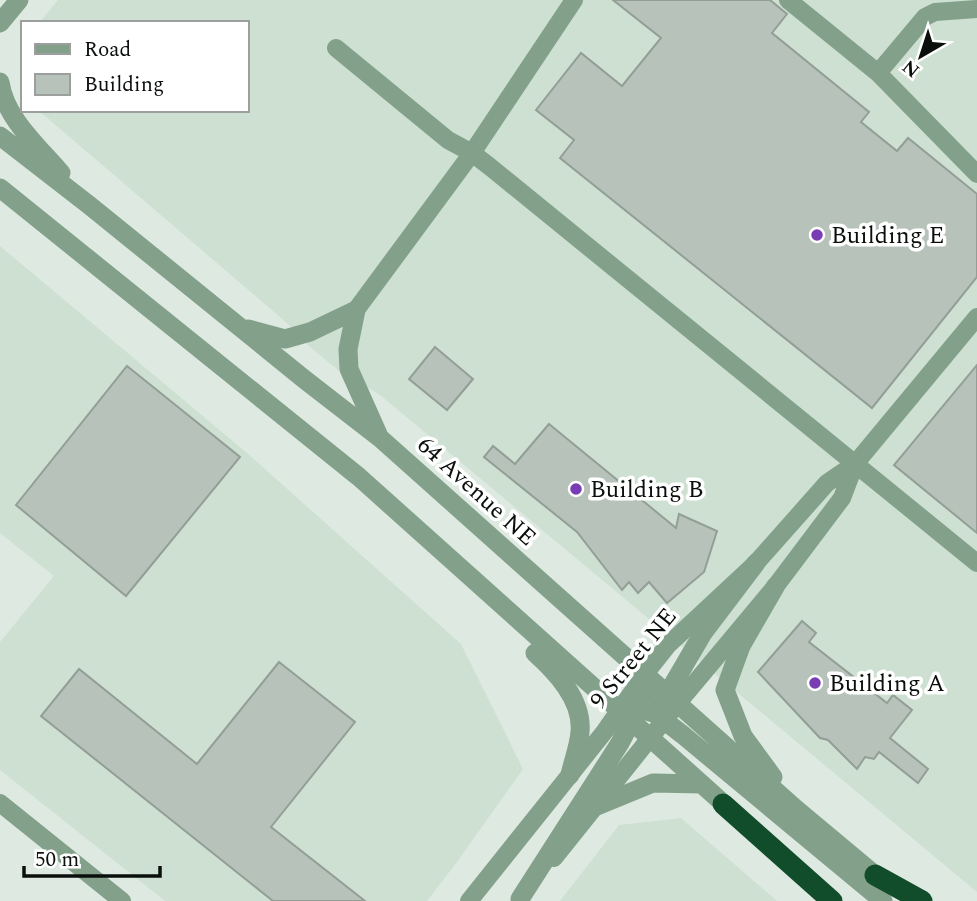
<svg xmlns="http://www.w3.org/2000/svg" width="977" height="901" font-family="Spectral,serif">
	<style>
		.built { fill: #cde0d2 }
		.building { fill: #b7c2ba; stroke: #939e96; stroke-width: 2 }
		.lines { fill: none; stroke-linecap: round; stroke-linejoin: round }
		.minor { stroke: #82a08a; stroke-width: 18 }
		.tertiary { stroke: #82a08a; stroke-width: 19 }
		.motorway { stroke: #124d2b; stroke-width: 21 }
		.poi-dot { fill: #783db2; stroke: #fff; stroke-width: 2.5 }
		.labels { text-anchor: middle; stroke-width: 7; stroke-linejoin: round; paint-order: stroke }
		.poi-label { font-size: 24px; fill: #0b0f0c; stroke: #fff; text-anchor: start }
		.street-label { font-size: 24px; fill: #0b0f0c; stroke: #fff }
	</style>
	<rect width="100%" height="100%" fill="#deeae1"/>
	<path class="built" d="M58,0H977V892L380,395L338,370L310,347L287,323L38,110H247V23H39Z
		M0,246L247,453L461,644L523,769L457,862L427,901H165L0,770V642L54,576L0,533Z
		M681,818L777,901H560L619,825Z"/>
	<path class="building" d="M613,0H770L787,14L772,33L869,112L861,122L897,151L908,138L977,194V277L872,408L560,158L574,140L536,110L581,53L622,86L661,38Z
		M435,347L473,379L447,410L409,379Z
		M977,365V533L894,465Z
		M127,366L240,457L126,596L16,505Z
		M549,424L676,528L679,514L717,531L704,572L667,603L649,582L638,593L629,582L622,590L577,532L484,457L493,446L515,464Z
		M802,621L816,633L809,642L887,703L893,695L912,710L890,738L928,769L918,783L879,752L874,759L865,757L857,769L828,740L820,738L758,672Z
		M279,662L355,722L271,827L365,901H273L41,716L79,669L197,764Z"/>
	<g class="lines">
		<path class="minor" d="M788,0L878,73L977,174
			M336,48L448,140L472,153L489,166L977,563
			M878,73L925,17L935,12L977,9
			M356,310L472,153L574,0
			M0,803L122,901
			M554,858L678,703L775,587L842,498L855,464
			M469,901L605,731L645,674L668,645L756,563L827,483L855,464L977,317"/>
		<path class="tertiary" d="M0,23L19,0
			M0,82C5,118 38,146 61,173
			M0,136L89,205L304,379L380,438L796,809L887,885
			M0,188L359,477L734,813
			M356,310L348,349L349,369L378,434
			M248,329L285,339L310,332L356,310
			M535,653C556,672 583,700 580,732C579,746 573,761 570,775
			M661,705L703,633L756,563
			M619,712L638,708L656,714L683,735L883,901
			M773,777L743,736L725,690L741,646L775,587
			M597,806L653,783L702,784
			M520,899L620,743L646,693L647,686L645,674"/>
		<path class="motorway" d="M723,804L832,901
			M875,875L922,901"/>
	</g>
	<g class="poi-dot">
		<circle cx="817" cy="235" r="7"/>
		<circle cx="576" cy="489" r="7"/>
		<circle cx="815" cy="683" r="7"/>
	</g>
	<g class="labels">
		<g class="poi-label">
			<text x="831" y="243">Building E</text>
			<text x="590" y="497">Building B</text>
			<text x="829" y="691">Building A</text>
		</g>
		<g class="street-label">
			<text transform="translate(477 491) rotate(42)" y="8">64 Avenue NE</text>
			<text transform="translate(633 658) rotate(-51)" y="8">9 Street NE</text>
		</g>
	</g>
	<rect x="21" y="21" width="228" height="91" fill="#ffffff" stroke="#9d9f9e" stroke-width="2"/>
	<rect x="35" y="44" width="35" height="10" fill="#82a08a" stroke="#9d9f9e" stroke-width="2"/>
	<text x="84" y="56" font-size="21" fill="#0b0f0c">Road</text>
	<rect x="35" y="74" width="35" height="21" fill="#b7c2ba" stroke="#9d9f9e" stroke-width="2"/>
	<text x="84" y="91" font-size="21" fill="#0b0f0c">Building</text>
	<g transform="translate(921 56) rotate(219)" stroke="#ffffff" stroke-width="5" paint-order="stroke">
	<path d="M0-5L12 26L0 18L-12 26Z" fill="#0b0f0c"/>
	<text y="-10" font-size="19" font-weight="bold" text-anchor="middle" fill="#0b0f0c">N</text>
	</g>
	<path d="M24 866v10h136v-10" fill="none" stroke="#0b0f0c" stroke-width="3.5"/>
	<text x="35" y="866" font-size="21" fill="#0b0f0c" stroke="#ffffff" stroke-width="5" paint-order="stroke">50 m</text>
</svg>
